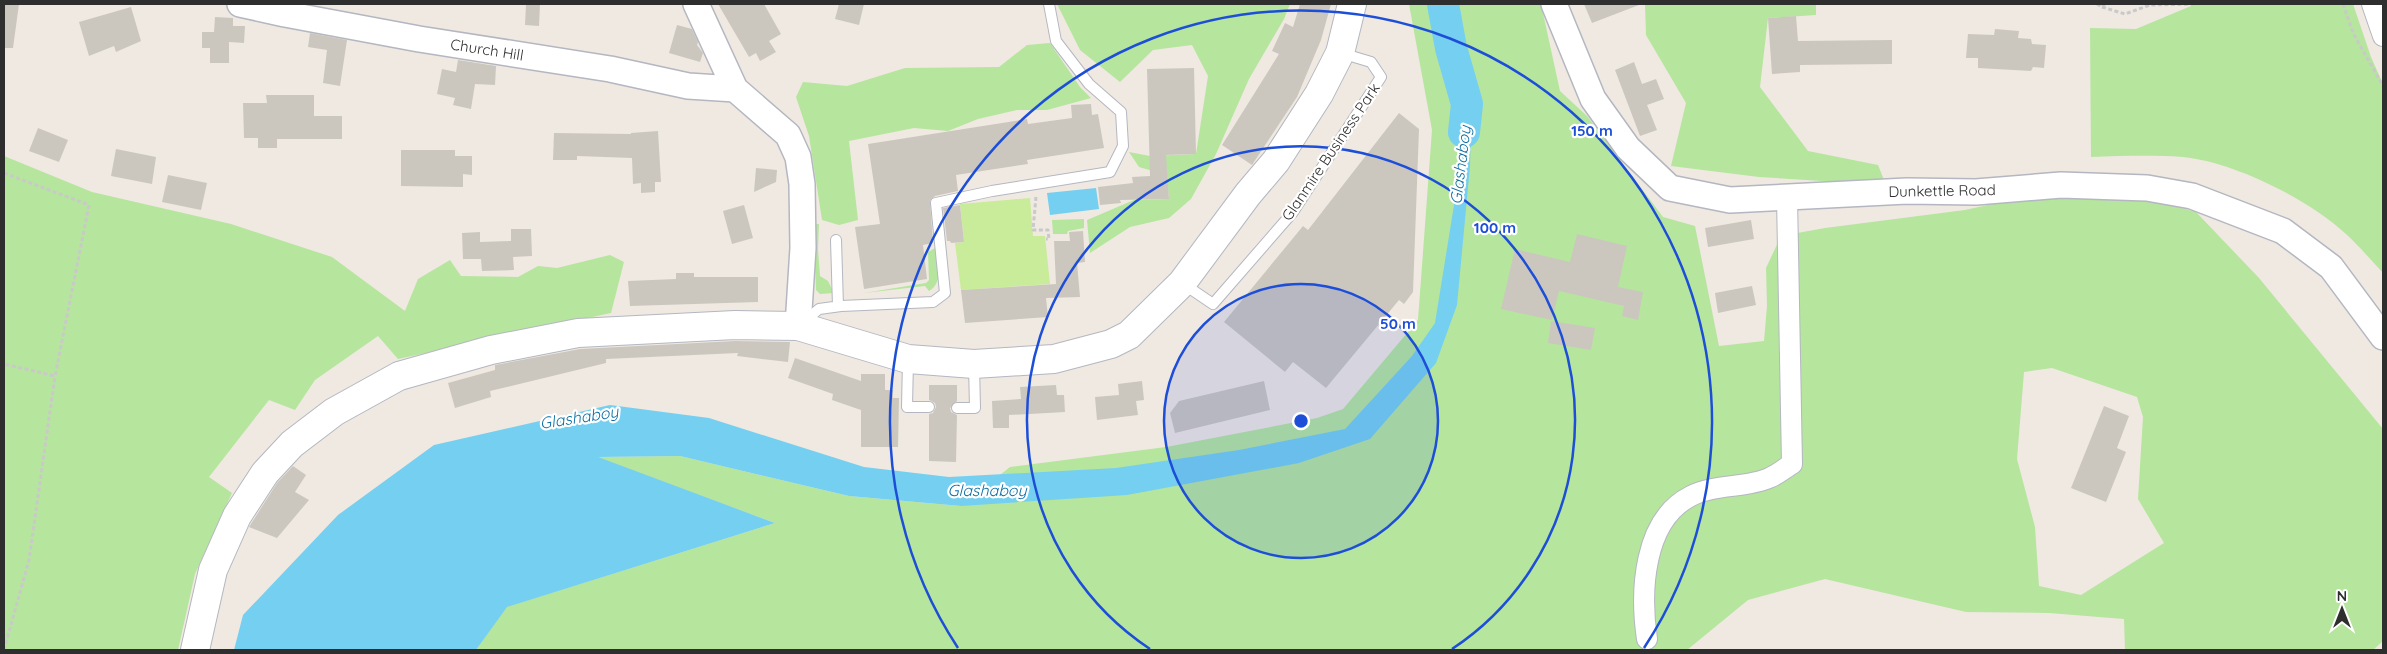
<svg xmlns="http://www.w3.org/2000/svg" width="2387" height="654" font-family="Quicksand,sans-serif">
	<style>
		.green { fill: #b6e59e; fill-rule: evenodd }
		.pitch { fill: #c9ec9a }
		.water { fill: #75cff0 }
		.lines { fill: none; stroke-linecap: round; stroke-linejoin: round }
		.river { stroke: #75cff0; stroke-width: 32 }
		.building { fill: #cbc7bf }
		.service-casing { stroke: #b4b7c1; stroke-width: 12 }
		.minor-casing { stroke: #b4b7c1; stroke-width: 22 }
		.tertiary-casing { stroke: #b4b7c1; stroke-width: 28 }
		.secondary-casing { stroke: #b4b7c1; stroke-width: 30 }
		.path { stroke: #c9c9c9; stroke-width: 3; stroke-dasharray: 4 2.5; stroke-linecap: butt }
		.service { stroke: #fff; stroke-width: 10 }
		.minor { stroke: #fff; stroke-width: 20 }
		.tertiary { stroke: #fff; stroke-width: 25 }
		.secondary { stroke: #fff; stroke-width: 28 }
		.ring { fill: none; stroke: #1d4ed8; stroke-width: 2.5 }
		.labels { text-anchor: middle; stroke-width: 4.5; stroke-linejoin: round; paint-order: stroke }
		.street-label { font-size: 15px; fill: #2e2e2e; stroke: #fff }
		.water-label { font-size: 16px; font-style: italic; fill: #0d6fa3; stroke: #fff }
		.centre { fill: #1d4ed8; stroke: #fff; stroke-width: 2.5 }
		.ring-label { font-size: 15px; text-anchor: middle; font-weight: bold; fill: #1d4ed8; stroke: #fff; stroke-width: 4.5; stroke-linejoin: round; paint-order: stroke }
	</style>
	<rect width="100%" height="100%" fill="#efe9e1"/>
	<path class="green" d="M1057,4H1290L1284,19L1249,79L1216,154L1191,199L1169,218L1130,227L1090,253L1087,220L1134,200L1169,199L1167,175L1139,167L1129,152L1150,156L1196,154L1208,76L1192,45L1153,50L1120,82L1080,50Z
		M1409,4H1541L1560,91L1587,116L1663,217L1695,226L1719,346L1764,341L1767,306L1766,268L1781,236L1825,228L1965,210L2067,188L2135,195L2196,212L2259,278L2383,429V641L2373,650H2125L2124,619L2049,613L1966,612L1825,579L1748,600L1687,650H476L506,607L775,523L596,457L680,456L849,496L961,506L1010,467L1166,447L1317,418L1343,409L1418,320L1432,130ZM2052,368L2137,397L2143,417L2138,499L2164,543L2081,595L2039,586L2035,527L2017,459L2024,372Z
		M1645,4H1816V15L1768,18L1760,87L1808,151L1878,165L1886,185L1759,177L1671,166L1686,103L1646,35Z
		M2192,4H2353L2371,57L2383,84V273C2371,260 2359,246 2346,234C2308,199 2234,162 2183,157C2152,155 2122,156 2091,157L2090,28L2136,29L2191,6Z
		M1050,43L1080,87L1091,98L1047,110H1017L978,119L948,131L914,128L849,141L858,220L839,225L822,220L809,136L796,97L803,82L847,86L905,68L999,67L1027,45Z
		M4,156L92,192L231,224L332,257L405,311L418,279L450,260L461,276L518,277L538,266L557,268L610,255L624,262L611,313L398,359L378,336L315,380L295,410L269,400L209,477L232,493L195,574L178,650H4Z
		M1084,219V228L1068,231L1067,234H1053L1052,220Z
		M814,224H819L818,249L820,276L828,281L834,293L820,294L816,290Z
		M937,247C938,262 944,282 929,291L925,286L864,293L926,283L929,280L928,252Z"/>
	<path class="pitch" d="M1030,198L1033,236H1045L1050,284L961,290L955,243L964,242L960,204Z"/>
	<path class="water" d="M1445,4H1457L1472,87L1470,166L1457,305L1436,363L1370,439L1299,463L1127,495L961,506L849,496L680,456L598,457L775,523L507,607L476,650H234L243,615L338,515L434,445L610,405L709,418L864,467L949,477L1116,468L1239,450L1345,429L1412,356L1435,323L1460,168L1463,88Z
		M1096,188L1099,209L1050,215L1047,193Z"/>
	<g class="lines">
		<path class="river" d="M1443,4L1451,48L1467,104L1464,132"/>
	</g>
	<path class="building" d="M4,4H19L13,48H4Z
		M526,4H540L539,26L525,25Z
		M718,4H764L781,34L769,41L776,52L760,61L756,53L749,57Z
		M839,4H864L859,25L835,19Z
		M1300,4H1331L1321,40L1297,97L1252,165L1222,145L1279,54L1272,51L1285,23L1293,27Z
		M1584,4H1639V5L1592,23Z
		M131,7L141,41L116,52L114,46L89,56L79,22Z
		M1796,16L1798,41L1892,40V64L1800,65V72L1772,74L1768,18Z
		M215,17L233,18V26H245L244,43L229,42V63H210V48H202V32H214Z
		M677,25L692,29L698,42L697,45L703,53L700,62L669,53Z
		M1995,29L2019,31L2018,38L2031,39L2032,44L2046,45L2044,68L2033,67L2031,71L1978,68V58H1966L1968,34L1994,35Z
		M310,33L347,40L340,86L323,83L327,50L308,47Z
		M458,60L496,66L495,85L475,84L471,109L453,105L455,98L437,94L442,69L456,72Z
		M1634,62L1642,84L1656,79L1664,99L1647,105L1657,130L1640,136L1615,70Z
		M1194,68L1196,154L1166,155L1169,199L1120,200L1121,203L1100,205L1098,187L1133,183L1132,177L1150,176L1147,69Z
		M266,95H314V116H342V139H277V148H258V138H244L243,103H267Z
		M1091,104L1092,115L1098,114L1104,148L1027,160L1028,164L956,175L958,191L935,196L930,201L933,243L923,245L927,279L864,289L855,227L880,224L868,144L1027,119L1028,124L1072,118L1071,105Z
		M1399,113L1419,129L1413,292L1404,304L1399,300L1326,388L1293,362L1285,372L1224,322L1303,226L1308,230Z
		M38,128L68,140L59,162L29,151Z
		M658,131L661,182H655V192L641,193V183L633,184L632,158L577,156V160H553L554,133L631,134V133Z
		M116,149L156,157L152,184L111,176Z
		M401,150H455V156H472V175L463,174V187L401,186Z
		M756,168L777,170L776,182L754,192Z
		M168,175L207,183L201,210L162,202Z
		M744,205L753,238L732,244L723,211Z
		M960,205L964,242L951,243L950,241H947L943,208Z
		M1751,220L1754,239L1708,247L1705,228Z
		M511,229H531L532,256L513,257L514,270L482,271L481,259H463L462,233L480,232V242L511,241Z
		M1083,231L1085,262L1077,263L1080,297L1046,298L1048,317L965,323L961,290L1056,284L1054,241H1070L1069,232Z
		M1577,234L1627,246L1618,287L1643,292L1638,320L1622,316L1624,306L1559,291L1552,320L1501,309L1515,249L1570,262Z
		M676,273H694V277H758V302L630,306L628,281L676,279Z
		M1752,286L1756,305L1718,313L1715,293Z
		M1551,321L1595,328L1591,350L1548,343Z
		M735,341L790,342L788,362L737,356L738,353L606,359V363L490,391L491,397L455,408L448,383L495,370V365L580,349Z
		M795,358L861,381V374H885V390H893V398H899L898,447H861V410L832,400L833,394L788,378Z
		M1142,381L1144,400L1136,401L1138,415L1097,420L1095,397L1119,395L1118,384Z
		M1264,381L1270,410L1175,433L1170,413L1179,401Z
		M929,385H957V401L950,408L951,412L957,415L956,462L929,461V414L933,413L936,407L935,403L929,400Z
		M1056,385L1057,395H1064L1065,412L1009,415V428H993L992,401L1021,399L1020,387Z
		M2104,406L2129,416L2117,448L2126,452L2106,502L2071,488Z
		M293,466L306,475L295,492L309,500L277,538L249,527L277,483Z"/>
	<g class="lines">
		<defs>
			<path id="service" d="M836,240L838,306
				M1182,283L1213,304L1293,212L1381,77L1371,62L1341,53
				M801,324L819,309L841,306L933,302L945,293L936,203L992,191L1110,172L1123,146L1121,112L1089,84L1056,41L1049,4
				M908,360L907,407H929
				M957,408H975L974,365"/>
			<path id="minor" d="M2372,4L2383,36
				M1647,639C1640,592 1643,520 1691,496C1714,484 1747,488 1769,478C1777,475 1785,468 1792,464L1787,197"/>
			<path id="tertiary" d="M240,4L285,14L419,39L610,69L688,86L735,89
				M696,4L735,89L788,135L798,157L802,184L803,248L798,326
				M1554,4L1593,99L1628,148L1670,188L1730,200L1907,191L1976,192L2061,185L2147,188L2192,196L2283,231L2331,267L2383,337"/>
			<path id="secondary" d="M195,650L213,570L237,516L265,473L292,444L334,412L399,376L491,350L578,333L735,325L798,326L908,359L974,364L1054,359L1111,344L1129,335L1182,283L1248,194L1276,161L1319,94L1340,53L1352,4"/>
		</defs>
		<use href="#service" class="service-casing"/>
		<use href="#minor" class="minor-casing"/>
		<use href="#tertiary" class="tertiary-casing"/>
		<use href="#secondary" class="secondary-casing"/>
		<path class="path" d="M2097,4L2102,7L2105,4
			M2343,4L2353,33L2383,86
			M2102,7L2125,14L2150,5L2198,4
			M4,173L89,205L55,376L4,364
			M1036,197L1033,230H1048L1049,239H1046
			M4,650L29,560L55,376"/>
		<use href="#service" class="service"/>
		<use href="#minor" class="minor"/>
		<use href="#tertiary" class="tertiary"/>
		<use href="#secondary" class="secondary"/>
	</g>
	<circle cx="1301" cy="421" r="137" fill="#1d4ed8" fill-opacity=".12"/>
	<g class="ring">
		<circle cx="1301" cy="421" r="137"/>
		<path d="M1150 649A274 274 0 1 1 1452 649"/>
		<path d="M958 648A411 411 0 1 1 1644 648"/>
	</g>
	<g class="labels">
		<g class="street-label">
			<text transform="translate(487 50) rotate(9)" y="5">Church Hill</text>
			<text transform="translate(1331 152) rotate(-56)" y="5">Glanmire Business Park</text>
			<text transform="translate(1942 191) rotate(-1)" y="5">Dunkettle Road</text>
		</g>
		<g class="water-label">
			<text transform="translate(1460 165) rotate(-83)" y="6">Glashaboy</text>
			<text transform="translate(579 417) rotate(-9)" y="6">Glashaboy</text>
			<text x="987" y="496">Glashaboy</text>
		</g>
	</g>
	<circle cx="1301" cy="421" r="8" class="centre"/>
	<g class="ring-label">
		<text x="1592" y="136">150 m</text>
		<text x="1495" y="233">100 m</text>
		<text x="1398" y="329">50 m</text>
	</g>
	<rect width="2387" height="654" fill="none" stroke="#2e2e2e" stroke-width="10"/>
	<g transform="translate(2342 609)" stroke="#ffffff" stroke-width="4" paint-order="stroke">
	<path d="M0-4L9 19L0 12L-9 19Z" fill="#2e2e2e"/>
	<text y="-8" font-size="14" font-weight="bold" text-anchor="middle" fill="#2e2e2e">N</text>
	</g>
</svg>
